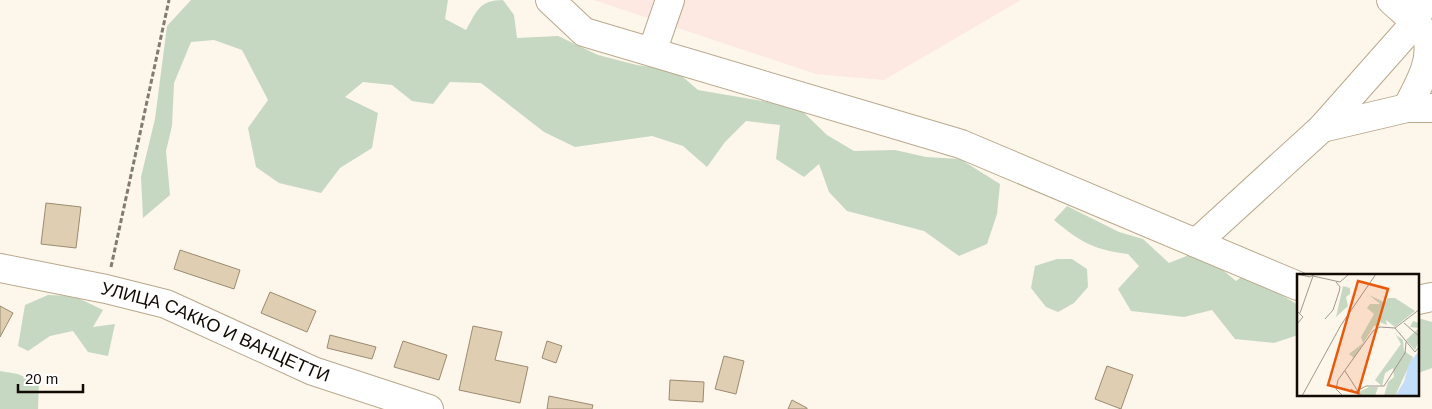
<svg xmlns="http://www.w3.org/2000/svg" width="1432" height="409" font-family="Arial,sans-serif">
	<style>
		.industrial { fill: #fde8e2 }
		.green { fill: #c6d8c2 }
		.building { fill: #dfceb1; stroke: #9b8b70 }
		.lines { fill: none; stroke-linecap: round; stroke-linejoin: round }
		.minor-casing { stroke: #b9a88c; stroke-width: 30 }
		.path { stroke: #817b71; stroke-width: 3; stroke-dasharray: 5 2.5; stroke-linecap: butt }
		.minor { stroke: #fff; stroke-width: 28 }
		.labels { text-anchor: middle; stroke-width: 4.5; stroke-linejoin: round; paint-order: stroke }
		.street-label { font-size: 18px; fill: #110b03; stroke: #fff }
		.inset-road { fill: none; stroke: #9f988e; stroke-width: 1 }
		.view { fill: #e8590c; fill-opacity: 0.15; stroke: #e8590c; stroke-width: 2.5 }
		.inset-edge { fill: none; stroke: #110b03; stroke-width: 2.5 }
	</style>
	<rect width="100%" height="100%" fill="#fdf6eb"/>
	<path class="industrial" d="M594,0H1021L884,80L816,74Z"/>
	<path class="green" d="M191,0H448L445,19L466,30C477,11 479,0 503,0L514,15L517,38L558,36L598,55L637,65L676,71L698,90L798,107L827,135L854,151L895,150L926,157L960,159L1000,184L997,214L987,244L959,256L924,231L847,211L829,192L819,164L804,177L776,159L780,125L746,121L725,142L707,167L683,146L652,136L575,147L544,132L481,83L450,82L433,104L412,101L392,85L363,82L345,97L378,113L372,148L340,168L321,193L279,183L256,167L248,128L268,100L242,50L214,40L191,42L174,83L172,126L166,151L170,195L143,218L141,177L155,119L167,26Z
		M1067,206L1119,232L1143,239L1169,263L1194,253L1218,266L1236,281L1247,273L1298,305V335L1274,343L1235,339L1212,310L1184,317L1131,311L1118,289L1139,266L1128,254C1094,250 1080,242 1054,220Z
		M1057,259H1072L1087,269L1088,287L1074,303L1058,312L1046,307L1031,288L1035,266Z
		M48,295L74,296L103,310L93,327L115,324L108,356L88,352L73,331L50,336L28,351L18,346L25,305Z
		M1418,318L1432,322V368L1418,373Z
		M0,371L18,374L39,384L38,409H0Z"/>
	<path class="building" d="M46,203L81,207L76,248L41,244Z
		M180,250L240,270L234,289L174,269Z
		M270,292L316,311L307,332L261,313Z
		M0,306L13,313L0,337Z
		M473,326L502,332L495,360L528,367L520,403L459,390Z
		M330,335L376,347L372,359L327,348Z
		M403,341L447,355L439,380L394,367Z
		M547,341L562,346L556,363L542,358Z
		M724,356L744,361L736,394L715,389Z
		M1107,366L1133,375L1121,409L1095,399Z
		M670,380L704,382L703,402L669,400Z
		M549,396L593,405L592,409H547Z
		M792,400L807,408V409H788Z"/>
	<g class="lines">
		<defs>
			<g id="minor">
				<path d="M550,0L584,32L961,144L1298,286"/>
				<path d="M1391,0C1400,9 1425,28 1428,41C1432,65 1417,87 1407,108"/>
				<path d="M652,52L670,0"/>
				<path d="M1322,128L1407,108H1432"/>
				<path d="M1196,243L1322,128L1415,23L1423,0"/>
				<path id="s1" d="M0,268L106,289L166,304L313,371L429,409"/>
				<path d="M1418,300L1432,297"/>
			</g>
		</defs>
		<use href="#minor" class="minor-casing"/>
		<path class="path" d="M111,267L169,0"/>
		<use href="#minor" class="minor"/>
	</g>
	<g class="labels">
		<g class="street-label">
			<text dy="6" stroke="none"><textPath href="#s1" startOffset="226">УЛИЦА САККО И ВАНЦЕТТИ</textPath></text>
		</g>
	</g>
	<g transform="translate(1297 274)">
		<rect width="122" height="122" fill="#fdf6eb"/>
		<path d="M46,12L53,14V20L49,23L51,32L39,43ZM72,21L85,27L87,30L91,24H98L118,37L98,53L89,46L90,51L80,47L81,52H77L57,84L52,80L66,69L64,63L77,40L70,34L73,30H83ZM116,47L122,49V67L118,76L109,66L122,54L113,53ZM99,61L106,66L107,77L116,83L98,122H81H87L91,108L97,103L96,94L88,99L85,112L78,106L104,70ZM72,113H81L78,122H61L60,119Z" fill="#c6d8c2"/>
		<path d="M122,77V122H98L107,108L112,89Z" fill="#c4ddf8"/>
		<path class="inset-road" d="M0,0L13,3L18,0M0,37L6,43L0,50M3,39L16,2L43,8L52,0M28,45L36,36L42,18L43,13L39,8M107,49L123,63M98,54L118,78L123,72M48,97L64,122M54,115L58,118L69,112H87L108,79L109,68M5,122L44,51L79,0M46,122L39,115L41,106L76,57L83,53L98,54L123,35"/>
		<path class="view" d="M61,7L91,15L61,119L31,111Z"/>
		<rect width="122" height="122" class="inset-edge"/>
	</g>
	<path d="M18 384v8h65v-8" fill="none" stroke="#110b03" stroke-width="2.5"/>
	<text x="25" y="384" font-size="15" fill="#110b03" stroke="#ffffff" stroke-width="4" paint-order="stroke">20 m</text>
</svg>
